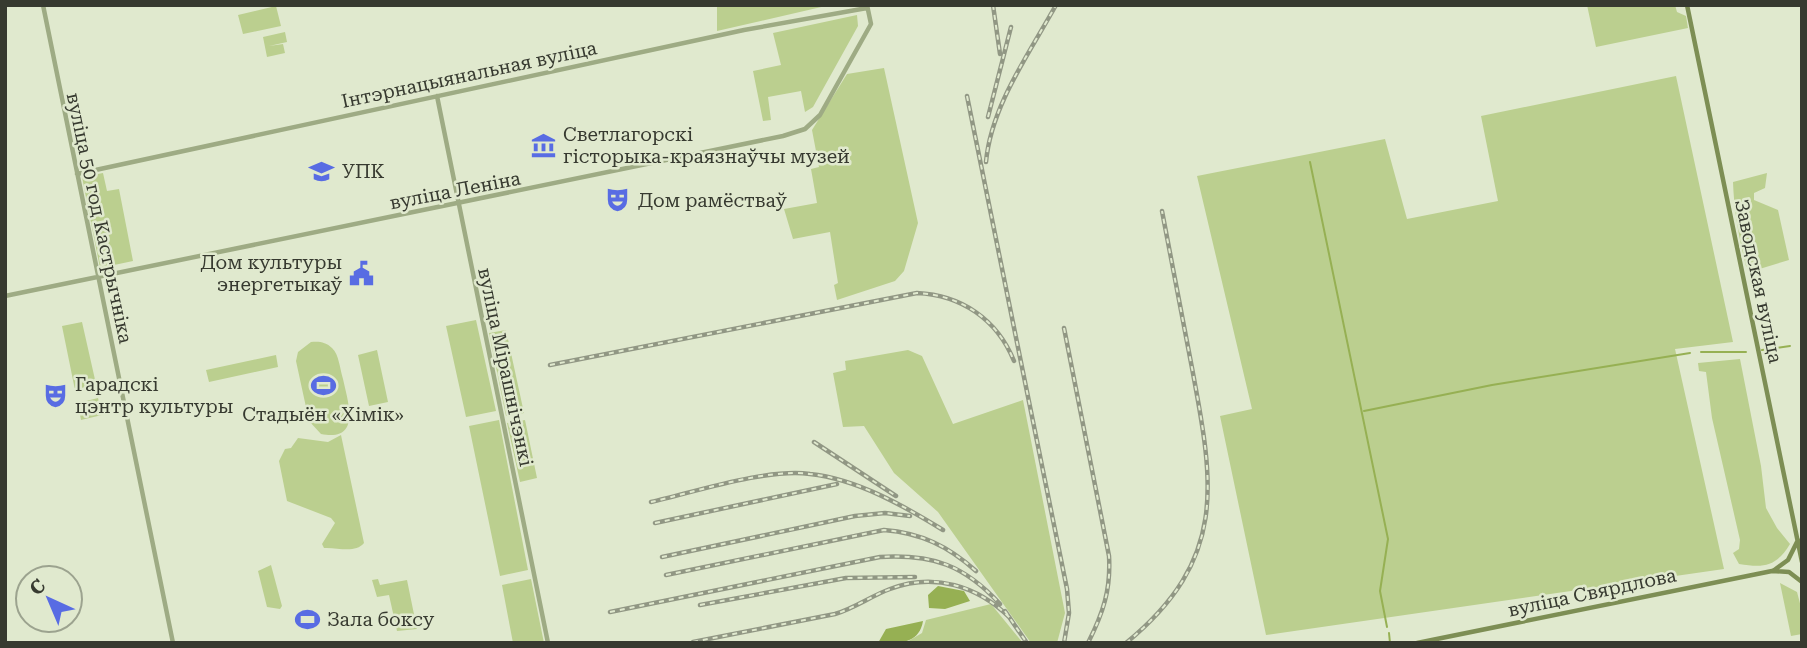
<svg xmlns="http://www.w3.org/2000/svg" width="1807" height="648" font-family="'Roboto Serif',serif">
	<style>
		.green { fill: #bbcf8f }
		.water { fill: #96b053 }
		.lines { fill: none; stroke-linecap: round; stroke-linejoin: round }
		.stream { stroke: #96b053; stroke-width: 2 }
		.tertiary { stroke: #9eab84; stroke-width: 4.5 }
		.secondary { stroke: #7d8e54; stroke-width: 4.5 }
		.rail-casing { stroke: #919784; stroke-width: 4.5 }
		.rail { stroke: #e0e9ce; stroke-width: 2; stroke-dasharray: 5; stroke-linecap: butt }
		.labels { text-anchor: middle; stroke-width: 5; stroke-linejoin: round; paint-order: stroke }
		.street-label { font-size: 19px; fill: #373a30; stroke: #e0e9ce }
		.poi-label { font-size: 19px; fill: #373a30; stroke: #e0e9ce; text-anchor: start }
	</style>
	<rect width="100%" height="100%" fill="#e0e9ce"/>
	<path class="green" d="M717,5H830L717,31Z
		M1587,5H1675L1677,12L1686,16L1688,28L1596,47Z
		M276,6L281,26L243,34L238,15Z
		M857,15L858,26L813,107L805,112L801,91L768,97L771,120L763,121L753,71L781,65L773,33Z
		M285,32L287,42L269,46L283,44L285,53L267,57L263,37Z
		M884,68L918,223L904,271L895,281L837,300L834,285L838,283L830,232L793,239L784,209L817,203L811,169L819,167L812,130L847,74Z
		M1676,76L1733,342L1675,349L1724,569L1266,635L1220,416L1252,409L1197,176L1385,139L1407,219L1498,201L1481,116Z
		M103,173L107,191L119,189L133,261L100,268L82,177Z
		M1767,173L1765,188L1754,193V200L1778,210L1789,260L1753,271L1746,266C1739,238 1734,211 1733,182Z
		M476,320L496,411L466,417L446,326Z
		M82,322L96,384L75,390L62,326Z
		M506,330L524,413L506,416L489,333Z
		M311,342C319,341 326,342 332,348C339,354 340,370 343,379C348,402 362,442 321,434L309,421L296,361L298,352Z
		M377,350L388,402L369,406L358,355Z
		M908,350L922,356L953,424L1023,400L1065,613L1057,643H1031L938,512L894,473L864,426L843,427L833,373L846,370L845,361Z
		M276,355L278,367L209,382L206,370Z
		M1740,359L1761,466L1766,508L1777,528L1790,544C1776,567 1764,568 1739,564L1733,553L1739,549L1740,540L1712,418L1706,372L1699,371L1698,363Z
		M98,398L102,415L81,420L78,403Z
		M499,420L528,570L500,576L469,426Z
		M525,420L537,478L520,482L507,423Z
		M341,435L364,543C355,554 337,547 324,548L322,544L335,523L331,518L287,501L279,461L285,449L291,448L298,438L328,442Z
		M271,565L282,606L280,609L267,607L258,571Z
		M378,579L380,585L407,580L417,629L397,631L389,595L377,597L372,580Z
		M531,579L544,643H513L502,585Z
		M1780,583L1797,592L1802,611V634L1791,636Z
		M991,604L1023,643H905L922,633L926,620Z"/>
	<path class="water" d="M938,586L964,591L970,601L945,609L929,608L928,595Z
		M923,621C919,645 898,643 878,643L886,629Z"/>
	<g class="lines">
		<path class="stream" d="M1310,162L1388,539L1380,591L1387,627
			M1762,350L1790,346
			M1701,352H1746
			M1364,411L1492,385L1690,353
			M1389,633L1390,643"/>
		<path class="tertiary" d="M43,5L173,643
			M437,96L548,643
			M77,174L744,30L867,8
			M5,296L783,136L805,129L820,115L871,24L867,5"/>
		<path class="secondary" d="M1687,5L1802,562
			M1773,571L1788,560L1798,540
			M1417,643L1772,571L1789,572L1802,582"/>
		<defs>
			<path id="rail" d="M993,5L1000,54
				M967,96L1067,589L1069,613L1064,643
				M988,117L1011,27
				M986,162C991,106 1029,54 1056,5
				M1064,328L1109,556C1111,590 1103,613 1088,643
				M550,365L917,293C961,295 997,319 1014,361
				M814,442L896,496
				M651,502C695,492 767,468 810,474C857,479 904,506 943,530
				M655,523L837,484
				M662,557L855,516L885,513L910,516
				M666,575L884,530C921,533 948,546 976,571
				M700,605L846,578L915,577
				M1005,611L1027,643
				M610,612L880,557C933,554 964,565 1000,604
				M693,642L835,614C855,608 871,596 890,589C934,572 978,586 1010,618
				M1126,643C1228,559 1214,485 1192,368C1182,316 1172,264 1162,211"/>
		</defs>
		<use href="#rail" class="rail-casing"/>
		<use href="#rail" class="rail"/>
	</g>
	<defs>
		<symbol id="museum-bare" viewBox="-9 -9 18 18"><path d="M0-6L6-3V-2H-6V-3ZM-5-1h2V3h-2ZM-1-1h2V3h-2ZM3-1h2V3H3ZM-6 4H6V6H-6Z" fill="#586ce3" stroke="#e0e9ce" stroke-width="2.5" paint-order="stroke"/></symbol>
		<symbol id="university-bare" viewBox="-9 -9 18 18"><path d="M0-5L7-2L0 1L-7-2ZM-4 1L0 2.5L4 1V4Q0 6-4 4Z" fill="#586ce3" stroke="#e0e9ce" stroke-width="2.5" paint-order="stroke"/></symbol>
		<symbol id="theatre-bare" viewBox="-9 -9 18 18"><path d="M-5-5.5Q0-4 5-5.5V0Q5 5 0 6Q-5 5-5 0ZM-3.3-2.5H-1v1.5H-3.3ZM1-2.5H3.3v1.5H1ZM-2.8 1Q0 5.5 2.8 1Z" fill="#586ce3" stroke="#e0e9ce" stroke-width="2.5" paint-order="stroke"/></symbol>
		<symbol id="civic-bare" viewBox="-9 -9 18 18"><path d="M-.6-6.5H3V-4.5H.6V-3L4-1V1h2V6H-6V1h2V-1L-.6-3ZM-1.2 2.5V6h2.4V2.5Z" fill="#586ce3" stroke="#e0e9ce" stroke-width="2.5" paint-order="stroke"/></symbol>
		<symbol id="stadium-bare" viewBox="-9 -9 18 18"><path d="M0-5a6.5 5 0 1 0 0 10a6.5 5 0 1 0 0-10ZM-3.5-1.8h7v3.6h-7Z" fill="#586ce3" stroke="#e0e9ce" stroke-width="2.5" paint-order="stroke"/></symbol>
	</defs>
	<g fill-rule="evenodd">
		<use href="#museum-bare" x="526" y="128" width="35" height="35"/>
		<use href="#university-bare" x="304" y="154" width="35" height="35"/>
		<use href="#theatre-bare" x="600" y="182" width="35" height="35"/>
		<use href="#civic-bare" x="344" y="256" width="35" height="35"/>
		<use href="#stadium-bare" x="306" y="368" width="35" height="35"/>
		<use href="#theatre-bare" x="38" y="378" width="35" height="35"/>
		<use href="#stadium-bare" x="290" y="602" width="35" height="35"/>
	</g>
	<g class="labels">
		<g class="street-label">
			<text transform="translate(469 74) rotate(-12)" y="7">Інтэрнацыянальная вуліца</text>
			<text transform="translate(455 190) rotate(-11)" y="7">вуліца Леніна</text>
			<text transform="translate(100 218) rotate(78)" y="7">вуліца 50 год Кастрычніка</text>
			<text transform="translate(1759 281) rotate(78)" y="7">Заводская вуліца</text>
			<text transform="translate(506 367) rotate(78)" y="7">вуліца Мірашнічэнкі</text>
			<text transform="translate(1592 592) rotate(-12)" y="7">вуліца Свярдлова</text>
		</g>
		<g class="poi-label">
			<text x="563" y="141">Светлагорскі<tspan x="563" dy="22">гісторыка-краязнаўчы музей</tspan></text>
			<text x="342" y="178">УПК</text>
			<text x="638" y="207">Дом рамёстваў</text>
			<text x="342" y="269" text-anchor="end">Дом культуры<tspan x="342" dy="22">энергетыкаў</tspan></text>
			<text x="75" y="391">Гарадскі<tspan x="75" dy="22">цэнтр культуры</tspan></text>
			<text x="323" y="421" text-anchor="middle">Стадыён «Хімік»</text>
			<text x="327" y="626">Зала боксу</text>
		</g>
	</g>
	<rect width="1807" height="648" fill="none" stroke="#373a30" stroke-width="14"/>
	<g transform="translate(49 599) rotate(316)"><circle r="33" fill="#e0e9ce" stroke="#9ca38f" stroke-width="2"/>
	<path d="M0-5L12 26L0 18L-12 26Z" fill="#586ce3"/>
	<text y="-10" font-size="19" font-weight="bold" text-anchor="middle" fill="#373a30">С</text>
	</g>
</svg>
